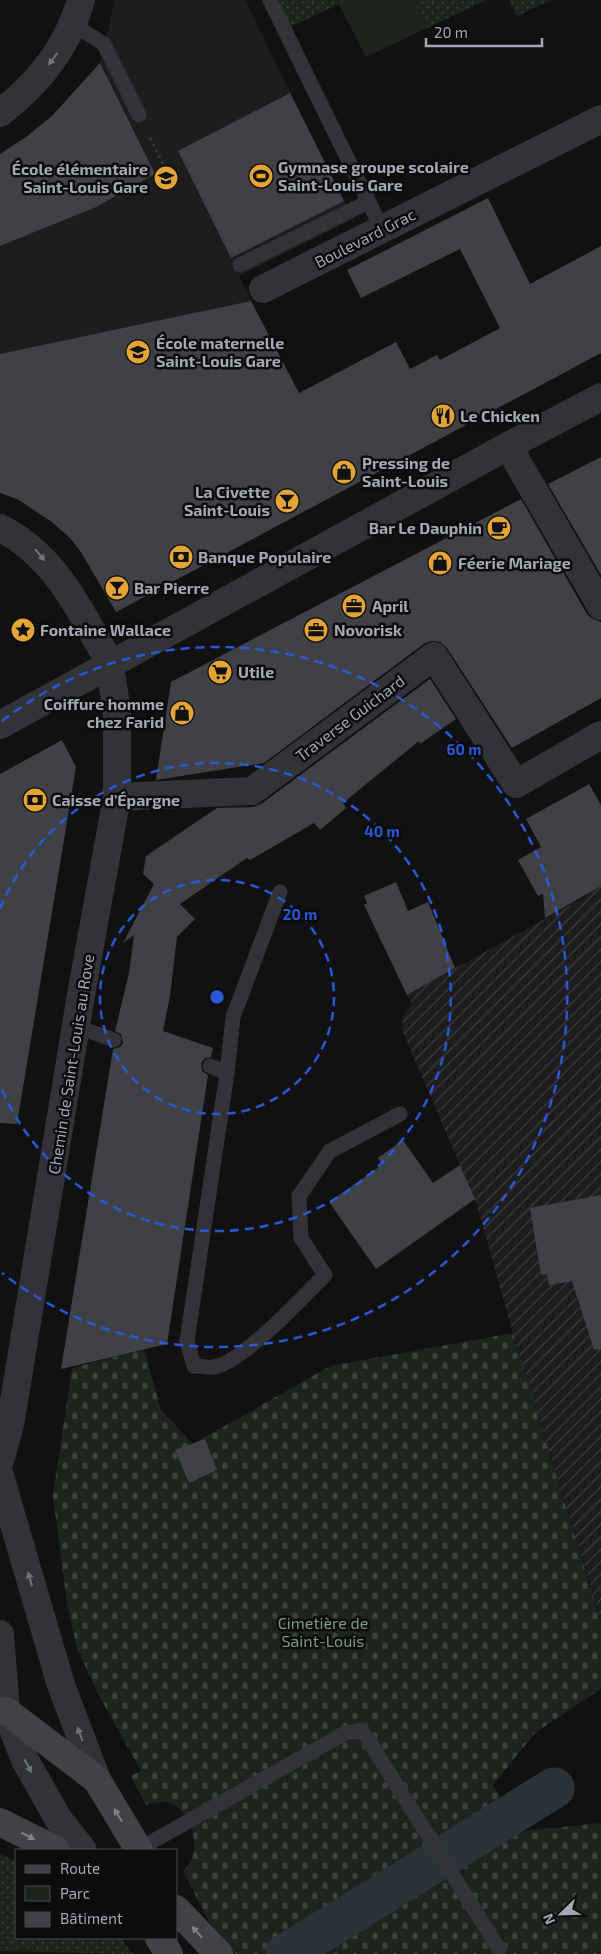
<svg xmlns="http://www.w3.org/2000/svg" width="601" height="1954" font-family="'Exo 2',sans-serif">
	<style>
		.built { fill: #1d1d1f }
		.industrial { fill: url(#industrial-furrows) }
		.grass { fill: url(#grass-dots) }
		.cemetery { fill: url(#cemetery-stones) }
		.park { fill: #1d241e }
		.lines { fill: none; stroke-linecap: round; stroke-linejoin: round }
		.canal { stroke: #2b3339; stroke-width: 41 }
		.building { fill: #404145 }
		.path { stroke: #383a3d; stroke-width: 3; stroke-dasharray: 2.5 4; stroke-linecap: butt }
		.service { stroke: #323337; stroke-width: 15 }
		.minor { stroke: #323337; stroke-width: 28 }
		.tertiary { stroke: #323337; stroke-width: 28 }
		.secondary { stroke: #404246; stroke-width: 28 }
		.oneway { fill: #70737b }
		.oneway2 { fill: #80848c }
		.ring { fill: none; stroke: #2a57d4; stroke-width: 2.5; stroke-dasharray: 9 6 }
		.labels { text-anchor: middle; stroke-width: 5; stroke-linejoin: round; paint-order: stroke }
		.poi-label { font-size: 16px; font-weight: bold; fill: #a3a8b2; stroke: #0c0c0d; text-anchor: start }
		.street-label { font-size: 16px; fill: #a3a8b2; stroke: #0c0c0d }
		.park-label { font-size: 16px; fill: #7b9c7c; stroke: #0c0c0d }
		.centre { fill: #2a57d4; stroke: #0c0c0d; stroke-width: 2.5 }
		.ring-label { font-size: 15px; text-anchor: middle; font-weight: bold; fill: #2a57d4; stroke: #0c0c0d; stroke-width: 5; stroke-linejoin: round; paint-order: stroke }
	</style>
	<defs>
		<pattern id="industrial-furrows" width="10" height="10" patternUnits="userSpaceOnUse" patternTransform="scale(1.25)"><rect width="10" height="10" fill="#1d1d1f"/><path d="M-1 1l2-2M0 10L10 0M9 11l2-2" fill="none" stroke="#3b3b3d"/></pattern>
		<pattern id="grass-dots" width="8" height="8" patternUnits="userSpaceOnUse" patternTransform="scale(1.25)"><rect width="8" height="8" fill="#1d241e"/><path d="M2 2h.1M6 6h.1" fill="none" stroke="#3b413c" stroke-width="1.8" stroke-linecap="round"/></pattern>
		<pattern id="cemetery-stones" width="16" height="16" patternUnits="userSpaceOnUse" patternTransform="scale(1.25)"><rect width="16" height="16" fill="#1d241e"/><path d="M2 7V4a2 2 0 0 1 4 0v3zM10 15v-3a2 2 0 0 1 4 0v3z" fill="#3b413c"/></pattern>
	</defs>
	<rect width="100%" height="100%" fill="#111112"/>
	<path class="built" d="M115,0H245L353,219L239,276L285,367L0,427V154L26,137L52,116L100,63Z"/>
	<path class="industrial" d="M601,886V1620L513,1333L476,1202L402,1030L403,1016L412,1003L407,995L588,895L587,893Z"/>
	<path class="grass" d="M270,0H348L284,30Z
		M414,0H487L427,28Z
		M509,0H551L517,16Z
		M0,1853L16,1862V1938H120L133,1954L0,1951Z"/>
	<path class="cemetery" d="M513,1333L601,1622V1689L535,1733L493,1785L523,1831L601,1823V1954H235L214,1931L183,1871C202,1856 195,1820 176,1806C168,1799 156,1802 146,1805L130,1776L141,1771L98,1694L77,1648L67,1603L53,1496L72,1368L144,1349L161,1410L193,1444L330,1366Z"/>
	<path class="park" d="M348,0H414L427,28L366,57L339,4Z"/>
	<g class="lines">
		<path class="canal" d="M286,1954L554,1788"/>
	</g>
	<path class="building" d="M100,63L155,174L96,207L0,246V154L26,137L52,116Z
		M290,93L344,201L231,258L178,151Z
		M488,198L530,284L601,246V353L116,612L81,552L69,537L52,522L17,499L0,493V354L251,301L299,393L396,342L410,369L437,355L440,360L500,328L460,249L361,298L347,270Z
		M601,457V575L548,484Z
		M521,499L587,614L593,619L601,622V698L512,748L447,648L440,642L432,641L425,643L264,763L156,780L171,682Z
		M430,679L456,719L420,744L419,741L343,803L346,808L320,830L314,823L250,860L247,858L180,904L195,919L177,937L170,996L163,1031L213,1048L211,1057L205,1058L201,1063L202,1071L208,1075L167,1344L61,1369L113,1049L120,1047L123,1043L121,1034L115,1031L129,973L134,935L123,943L154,884L143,874L146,856L217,808L253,807L261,804Z
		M62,740L76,767L17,1124L0,1123V774Z
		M589,784L601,805V886L545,918L543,894L538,896L518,860L541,847L526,819Z
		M396,882L408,911L428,902L455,968L407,995L364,905L367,903L364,896Z
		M403,1140L433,1183L460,1165L475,1199L376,1269L329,1202L382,1165L378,1158Z
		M601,1195V1349L594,1350L572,1281L549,1285L547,1274L541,1275L530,1208Z
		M205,1439L217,1470L189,1483L175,1450Z"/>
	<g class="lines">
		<path class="path" d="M150,138L167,172"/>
		<path class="service" d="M270,0L382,229
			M74,25L104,44L139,115
			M240,265L368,202
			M77,1027L114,1040
			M210,1066L227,1073L233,1017L280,892
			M227,1073L187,1341L194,1366C201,1366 208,1368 214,1367C243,1362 303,1297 325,1275L301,1238L299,1196L330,1151L400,1114
			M139,1849L345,1733L362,1730L499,1949"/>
		<path class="minor" d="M0,113C38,84 68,46 81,0
			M263,289L601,119
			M508,446L601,606
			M0,528C55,555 82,613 110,664
			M117,797L252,791L434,656L516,784L601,735"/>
		<path class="tertiary" d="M0,725L508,446L601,397
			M0,1461L10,1425L82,989L117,797V714L110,664
			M0,1476L61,1685L97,1780
			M0,1634L6,1711L25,1760L59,1820L83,1850"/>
		<path class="secondary" d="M0,1710L6,1711L97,1780L139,1850
			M0,1822L56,1850
			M176,1909L219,1954
			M159,1938L169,1954"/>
	</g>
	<defs><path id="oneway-solid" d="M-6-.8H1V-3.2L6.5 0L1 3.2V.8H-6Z" transform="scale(1.25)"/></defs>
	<g class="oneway">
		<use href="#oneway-solid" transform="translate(53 59) rotate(126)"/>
		<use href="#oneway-solid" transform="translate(40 555) rotate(50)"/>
		<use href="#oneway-solid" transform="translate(30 1579) rotate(-106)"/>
		<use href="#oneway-solid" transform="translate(80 1734) rotate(-111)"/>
		<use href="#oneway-solid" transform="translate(28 1766) rotate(62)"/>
	</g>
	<g class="oneway2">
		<use href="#oneway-solid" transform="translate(118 1815) rotate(-121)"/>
		<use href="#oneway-solid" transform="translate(28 1836) rotate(27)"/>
		<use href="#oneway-solid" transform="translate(197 1932) rotate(-132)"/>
	</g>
	<g class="ring">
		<circle cx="217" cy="997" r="117"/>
		<path d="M0 909A234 234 0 1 1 0 1085"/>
		<path d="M2 721A350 350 0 1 1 2 1273"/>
	</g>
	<defs>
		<symbol id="stadium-disc" viewBox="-11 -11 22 22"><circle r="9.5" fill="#e4a436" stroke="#0c0c0d"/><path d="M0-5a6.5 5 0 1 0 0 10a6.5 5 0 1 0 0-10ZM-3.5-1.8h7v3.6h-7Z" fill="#111"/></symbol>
		<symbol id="school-disc" viewBox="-11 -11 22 22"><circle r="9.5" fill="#e4a436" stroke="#0c0c0d"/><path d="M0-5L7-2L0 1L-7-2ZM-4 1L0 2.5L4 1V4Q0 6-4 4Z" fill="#111"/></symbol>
		<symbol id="restaurant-disc" viewBox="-11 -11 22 22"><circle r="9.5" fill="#e4a436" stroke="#0c0c0d"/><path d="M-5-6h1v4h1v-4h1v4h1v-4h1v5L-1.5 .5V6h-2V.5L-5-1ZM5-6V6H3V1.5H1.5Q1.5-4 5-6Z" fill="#111"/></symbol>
		<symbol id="shop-disc" viewBox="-11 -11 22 22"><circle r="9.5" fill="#e4a436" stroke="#0c0c0d"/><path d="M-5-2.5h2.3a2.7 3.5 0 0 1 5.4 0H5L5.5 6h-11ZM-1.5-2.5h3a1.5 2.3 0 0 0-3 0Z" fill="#111"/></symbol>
		<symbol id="bar-disc" viewBox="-11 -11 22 22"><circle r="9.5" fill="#e4a436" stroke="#0c0c0d"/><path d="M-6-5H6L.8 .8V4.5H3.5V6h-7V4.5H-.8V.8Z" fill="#111"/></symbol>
		<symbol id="cafe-disc" viewBox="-11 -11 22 22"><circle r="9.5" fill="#e4a436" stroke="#0c0c0d"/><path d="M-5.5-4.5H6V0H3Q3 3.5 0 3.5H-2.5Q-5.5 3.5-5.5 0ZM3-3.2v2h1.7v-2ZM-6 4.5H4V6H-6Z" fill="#111"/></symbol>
		<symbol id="bank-disc" viewBox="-11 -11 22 22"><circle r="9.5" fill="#e4a436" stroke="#0c0c0d"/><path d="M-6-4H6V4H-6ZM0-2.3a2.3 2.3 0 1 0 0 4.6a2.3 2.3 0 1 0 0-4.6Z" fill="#111"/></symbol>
		<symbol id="office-disc" viewBox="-11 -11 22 22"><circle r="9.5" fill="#e4a436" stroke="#0c0c0d"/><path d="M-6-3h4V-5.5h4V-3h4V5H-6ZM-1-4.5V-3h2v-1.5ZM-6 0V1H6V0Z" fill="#111"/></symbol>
		<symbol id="sight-disc" viewBox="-11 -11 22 22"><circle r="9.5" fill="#e4a436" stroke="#0c0c0d"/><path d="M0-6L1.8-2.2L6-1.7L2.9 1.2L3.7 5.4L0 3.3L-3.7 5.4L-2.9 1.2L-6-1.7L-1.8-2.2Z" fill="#111"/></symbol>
		<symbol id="supermarket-disc" viewBox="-11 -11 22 22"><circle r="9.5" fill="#e4a436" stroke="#0c0c0d"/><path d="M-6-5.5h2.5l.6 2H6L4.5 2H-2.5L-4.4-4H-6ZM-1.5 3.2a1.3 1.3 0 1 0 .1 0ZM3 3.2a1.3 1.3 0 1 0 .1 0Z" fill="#111"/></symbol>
	</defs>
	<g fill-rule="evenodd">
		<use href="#stadium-disc" x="247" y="162" width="28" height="28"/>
		<use href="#school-disc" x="152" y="164" width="28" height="28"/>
		<use href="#school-disc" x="124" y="338" width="28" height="28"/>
		<use href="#restaurant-disc" x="429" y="402" width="28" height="28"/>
		<use href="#shop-disc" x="330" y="458" width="28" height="28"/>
		<use href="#bar-disc" x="273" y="487" width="28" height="28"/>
		<use href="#cafe-disc" x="485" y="514" width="28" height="28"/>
		<use href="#bank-disc" x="167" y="543" width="28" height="28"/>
		<use href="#shop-disc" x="426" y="549" width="28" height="28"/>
		<use href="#bar-disc" x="103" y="574" width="28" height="28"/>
		<use href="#office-disc" x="340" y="592" width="28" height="28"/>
		<use href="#sight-disc" x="9" y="616" width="28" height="28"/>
		<use href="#office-disc" x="302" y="616" width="28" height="28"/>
		<use href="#supermarket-disc" x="206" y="658" width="28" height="28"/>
		<use href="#shop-disc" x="168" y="699" width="28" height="28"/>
		<use href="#bank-disc" x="21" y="786" width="28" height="28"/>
	</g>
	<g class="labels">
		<g class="poi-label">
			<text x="278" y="173">Gymnase groupe scolaire<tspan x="278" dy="18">Saint-Louis Gare</tspan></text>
			<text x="148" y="175" text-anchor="end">École élémentaire<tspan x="148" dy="18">Saint-Louis Gare</tspan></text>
			<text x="156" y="349">École maternelle<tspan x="156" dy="18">Saint-Louis Gare</tspan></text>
			<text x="460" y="422">Le Chicken</text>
			<text x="362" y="469">Pressing de<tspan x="362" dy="18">Saint-Louis</tspan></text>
			<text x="270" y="498" text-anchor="end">La Civette<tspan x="270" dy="18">Saint-Louis</tspan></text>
			<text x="482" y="534" text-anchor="end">Bar Le Dauphin</text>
			<text x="198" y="563">Banque Populaire</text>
			<text x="458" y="569">Féerie Mariage</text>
			<text x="134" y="594">Bar Pierre</text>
			<text x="372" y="612">April</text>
			<text x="40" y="636">Fontaine Wallace</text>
			<text x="334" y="636">Novorisk</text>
			<text x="238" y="678">Utile</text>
			<text x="164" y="710" text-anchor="end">Coiffure homme<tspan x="164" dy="18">chez Farid</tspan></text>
			<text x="52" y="806">Caisse d'Épargne</text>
		</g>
		<g class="street-label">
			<text transform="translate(365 238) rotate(-27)" y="6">Boulevard Grac</text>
			<text transform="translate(350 718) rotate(-37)" y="6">Traverse Guichard</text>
			<text transform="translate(71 1064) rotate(-81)" y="6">Chemin de Saint-Louis au Rove</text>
		</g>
		<g class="park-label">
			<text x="323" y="1629">Cimetière de<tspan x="323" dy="18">Saint-Louis</tspan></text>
		</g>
	</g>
	<circle cx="217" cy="997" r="8" class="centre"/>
	<g class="ring-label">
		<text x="464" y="755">60 m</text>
		<text x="382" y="837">40 m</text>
		<text x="300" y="920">20 m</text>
	</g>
	<rect x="15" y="1849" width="162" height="90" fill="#0c0c0d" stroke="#484a4f"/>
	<rect x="25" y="1865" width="25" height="8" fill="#404246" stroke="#484a4f"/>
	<text x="60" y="1874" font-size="15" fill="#a3a8b2">Route</text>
	<rect x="25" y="1886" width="25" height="15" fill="#1d241e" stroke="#484a4f"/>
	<text x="60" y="1899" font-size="15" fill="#a3a8b2">Parc</text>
	<rect x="25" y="1912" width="25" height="15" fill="#404145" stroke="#484a4f"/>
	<text x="60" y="1924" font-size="15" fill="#a3a8b2">Bâtiment</text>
	<g transform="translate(561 1914) rotate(247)" stroke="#0c0c0d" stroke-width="4" paint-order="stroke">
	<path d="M0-4L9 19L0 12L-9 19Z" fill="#a3a8b2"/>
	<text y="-8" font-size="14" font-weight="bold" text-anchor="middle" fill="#a3a8b2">N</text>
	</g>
	<path d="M426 38v8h116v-8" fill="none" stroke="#a3a8b2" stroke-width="2.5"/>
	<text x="434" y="38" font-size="15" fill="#a3a8b2" stroke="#0c0c0d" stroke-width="4" paint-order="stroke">20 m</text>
</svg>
